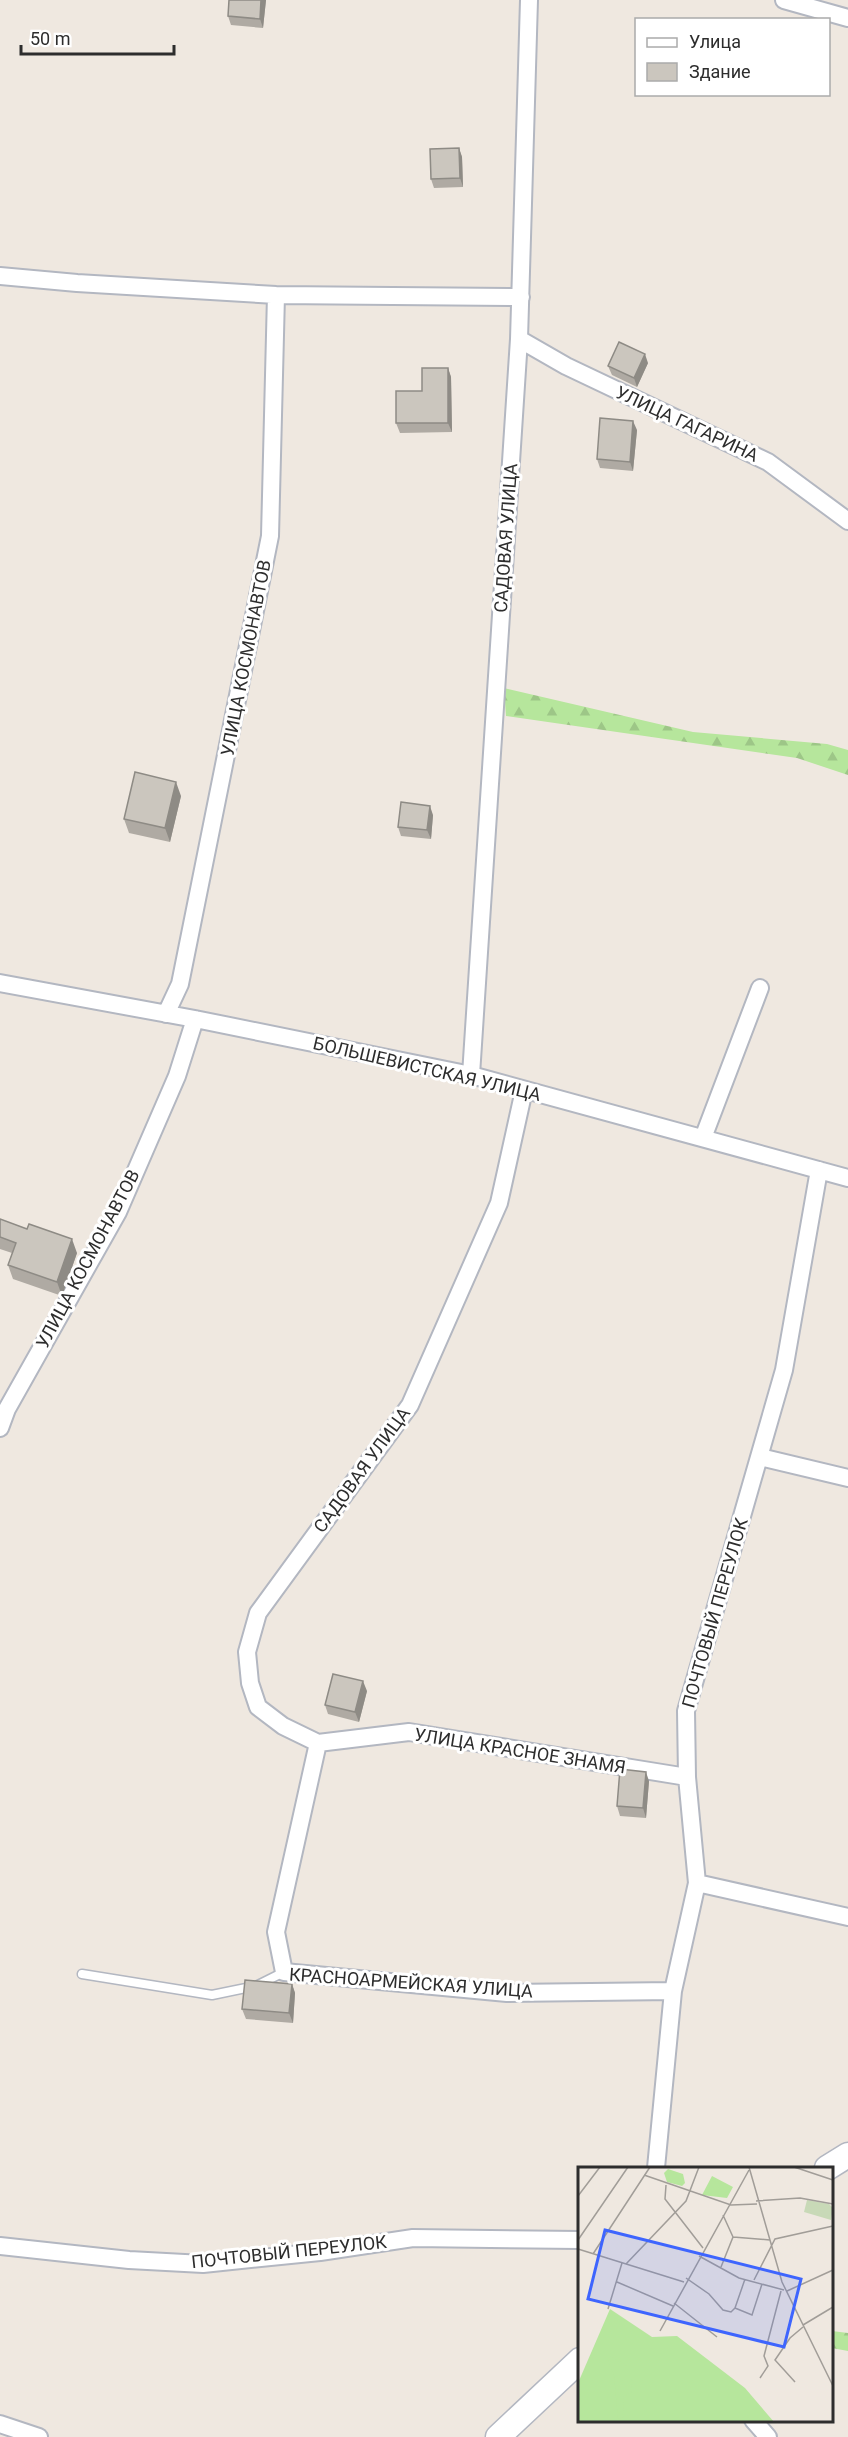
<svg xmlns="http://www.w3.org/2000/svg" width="848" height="2437" font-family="Roboto,sans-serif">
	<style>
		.forest { fill: url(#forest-firs) }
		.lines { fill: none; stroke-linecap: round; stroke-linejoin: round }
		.service-casing { stroke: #b3b7c1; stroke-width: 11 }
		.minor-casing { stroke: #b3b7c1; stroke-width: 20 }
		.secondary-casing { stroke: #b3b7c1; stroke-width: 27 }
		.service { stroke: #fff; stroke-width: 8 }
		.minor { stroke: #fff; stroke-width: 16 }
		.secondary { stroke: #fff; stroke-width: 24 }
		.wall { fill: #afaaa3 }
		.shaded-wall { fill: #8e8b85 }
		.building { fill: #cbc6be; stroke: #8e8b85; stroke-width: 1.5 }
		.labels { text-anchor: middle; stroke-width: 6; stroke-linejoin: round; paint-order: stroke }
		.street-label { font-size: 18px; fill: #2d2d2d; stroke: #fff }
		.inset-road { fill: none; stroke: #a19d98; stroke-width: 1.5 }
		.view { fill: #3e65fe; fill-opacity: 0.15; stroke: #3e65fe; stroke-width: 3 }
		.inset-edge { fill: none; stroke: #2d2d2d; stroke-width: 3 }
	</style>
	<defs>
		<pattern id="forest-firs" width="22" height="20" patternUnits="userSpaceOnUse" patternTransform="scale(1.5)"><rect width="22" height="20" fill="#b6e69c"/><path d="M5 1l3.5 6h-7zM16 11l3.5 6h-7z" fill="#9dc687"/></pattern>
	</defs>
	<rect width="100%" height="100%" fill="#efe8e0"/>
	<path class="forest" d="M504,688L693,732L827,744L848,750V775L797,758L506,716Z
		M832,2331L848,2333V2351L832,2348Z"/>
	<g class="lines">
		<defs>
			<path id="service" d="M82,1974L212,1995L256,1986L284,1972"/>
			<path id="minor" d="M784,0L848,18
				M0,276L77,283L276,295L521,297
				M519,339L566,366L768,462L848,521
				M0,983L195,1019L471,1075L848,1178
				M166,1014L180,984L270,536L276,295
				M471,1075L519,339L529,0
				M703,1138L760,988
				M0,1428L7,1409L118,1212L177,1076L195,1019
				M760,1457L848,1478
				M318,1743L283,1726L258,1707L250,1683L247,1652L258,1613L410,1405L499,1203L524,1090
				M318,1743L276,1932L284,1972L507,1993L673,1991
				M318,1743L409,1732L687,1777
				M697,1883L848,1917
				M656,2168L673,1991L697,1883L687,1777L686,1711L784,1370L819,1170
				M0,2246L129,2260L203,2264L320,2252L413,2238L580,2240
				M753,2420L768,2437
				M0,2424L39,2437"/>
			<path id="secondary" d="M827,2168L848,2155
				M498,2437L580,2360"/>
		</defs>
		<use href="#service" class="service-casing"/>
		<use href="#minor" class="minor-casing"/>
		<use href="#secondary" class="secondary-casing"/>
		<use href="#service" class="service"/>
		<use href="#minor" class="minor"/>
		<use href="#secondary" class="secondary"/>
	</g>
	<path class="wall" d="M229,0H266L263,28L231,25L228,16Z
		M459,148L462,157L463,187L434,188L431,179Z
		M648,363L637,387L612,375L608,366Z
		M448,368L451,377L452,432L400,433L396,423L422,391Z
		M637,430L633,471L600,468L597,459Z
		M181,796L170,842L129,833L124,819Z
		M433,815L431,839L401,836L398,827Z
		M0,1219L77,1253L62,1296L13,1279L8,1265L12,1253L0,1249Z
		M367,1691L359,1722L328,1714L325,1705Z
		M649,1781L646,1818L620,1816L617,1806Z
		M292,1984L295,1993L293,2023L246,2019L242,2009Z"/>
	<path class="shaded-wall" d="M261,0H266L263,28L260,19Z
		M459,148L462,157L463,187L460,178Z
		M645,354L648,363L637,387L634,378Z
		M448,368L451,377L452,432L448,423Z
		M633,421L637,430L633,471L630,462Z
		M176,782L181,796L170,842L165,828Z
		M430,806L433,815L431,839L427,830Z
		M72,1239L77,1253L62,1296L57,1282Z
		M363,1681L367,1691L359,1722L355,1712Z
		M646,1772L649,1781L646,1818L643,1808Z
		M292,1984L295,1993L293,2023L289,2013Z"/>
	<path class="building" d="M229,0H261L260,19L228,16Z
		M459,148L460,178L431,179L430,149Z
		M619,342L645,354L634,378L608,366Z
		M422,368H448V423H396V391H422Z
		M600,418L633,421L630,462L597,459Z
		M135,772L176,782L165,828L124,819Z
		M401,802L430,806L427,830L398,827Z
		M0,1219L27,1229L29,1224L72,1239L57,1282L8,1265L16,1243L0,1237Z
		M333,1674L363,1681L355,1712L325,1705Z
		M620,1769L646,1772L643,1808L617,1806Z
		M245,1980L292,1984L289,2013L242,2009Z"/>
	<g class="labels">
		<g class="street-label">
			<text transform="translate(687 424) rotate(25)" y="6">УЛИЦА ГАГАРИНА</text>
			<text transform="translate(506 538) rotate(-86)" y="6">САДОВАЯ УЛИЦА</text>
			<text transform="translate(246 658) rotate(-79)" y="6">УЛИЦА КОСМОНАВТОВ</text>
			<text transform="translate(427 1069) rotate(13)" y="6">БОЛЬШЕВИСТСКАЯ УЛИЦА</text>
			<text transform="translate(88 1259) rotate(-62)" y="6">УЛИЦА КОСМОНАВТОВ</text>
			<text transform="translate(362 1470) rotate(-54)" y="6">САДОВАЯ УЛИЦА</text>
			<text transform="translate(715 1613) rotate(-74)" y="6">ПОЧТОВЫЙ ПЕРЕУЛОК</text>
			<text transform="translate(520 1751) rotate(9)" y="6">УЛИЦА КРАСНОЕ ЗНАМЯ</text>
			<text transform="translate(411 1983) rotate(4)" y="6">КРАСНОАРМЕЙСКАЯ УЛИЦА</text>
			<text transform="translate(289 2252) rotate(-6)" y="6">ПОЧТОВЫЙ ПЕРЕУЛОК</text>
		</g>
	</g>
	<g transform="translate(578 2167)">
		<rect width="255" height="255" fill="#efe8e0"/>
		<path d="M90,2L105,7L107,16L104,19L89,15L86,6ZM134,9L155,20L149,31L124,28ZM32,142L74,170L99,169L167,221L196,255H0V216Z" fill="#b6e69c"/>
		<path d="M33,189L50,200L54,212L53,226L46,229L45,250L40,252L36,208L30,193Z" fill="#b6e69c"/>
		<path d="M229,33L251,37L255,41L253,53L226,45Z" fill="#c8d9b7"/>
		<path class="inset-road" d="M171,0L204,115L255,219M216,0L255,13M66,8L153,38L179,37M88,18L87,32L125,81M0,29L22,0M178,34L222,31L255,37M155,70L192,73M0,73L50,0M0,82L106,115M15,87L72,0M121,89L161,111L206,123M48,97L108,34L121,0M143,100L155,70L145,48M108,111L131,127L145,143L153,145L157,141M176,113L197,72L255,59M39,115L95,139M209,124L255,103M96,136L139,170M157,141L174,148L184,117M157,141L167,112M30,142L44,96M225,158L255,140M82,164L171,3M182,211L190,199L186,189L203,124M217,215L197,193L212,171L225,160"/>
		<path class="view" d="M27,63L223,112L206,180L10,132Z"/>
		<rect width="255" height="255" class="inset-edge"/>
	</g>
	<rect x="635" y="18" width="195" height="78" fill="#ffffff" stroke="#ababab" stroke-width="1.5"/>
	<rect x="647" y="38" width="30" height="9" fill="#ffffff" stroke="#ababab" stroke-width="1.5"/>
	<text x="689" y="48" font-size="18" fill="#2d2d2d">Улица</text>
	<rect x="647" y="63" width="30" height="18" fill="#cbc6be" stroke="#ababab" stroke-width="1.5"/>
	<text x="689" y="78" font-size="18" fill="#2d2d2d">Здание</text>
	<path d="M21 45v9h153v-9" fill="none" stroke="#2d2d2d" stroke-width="3"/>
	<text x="30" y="45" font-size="18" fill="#2d2d2d" stroke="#ffffff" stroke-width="4.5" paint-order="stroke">50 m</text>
</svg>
